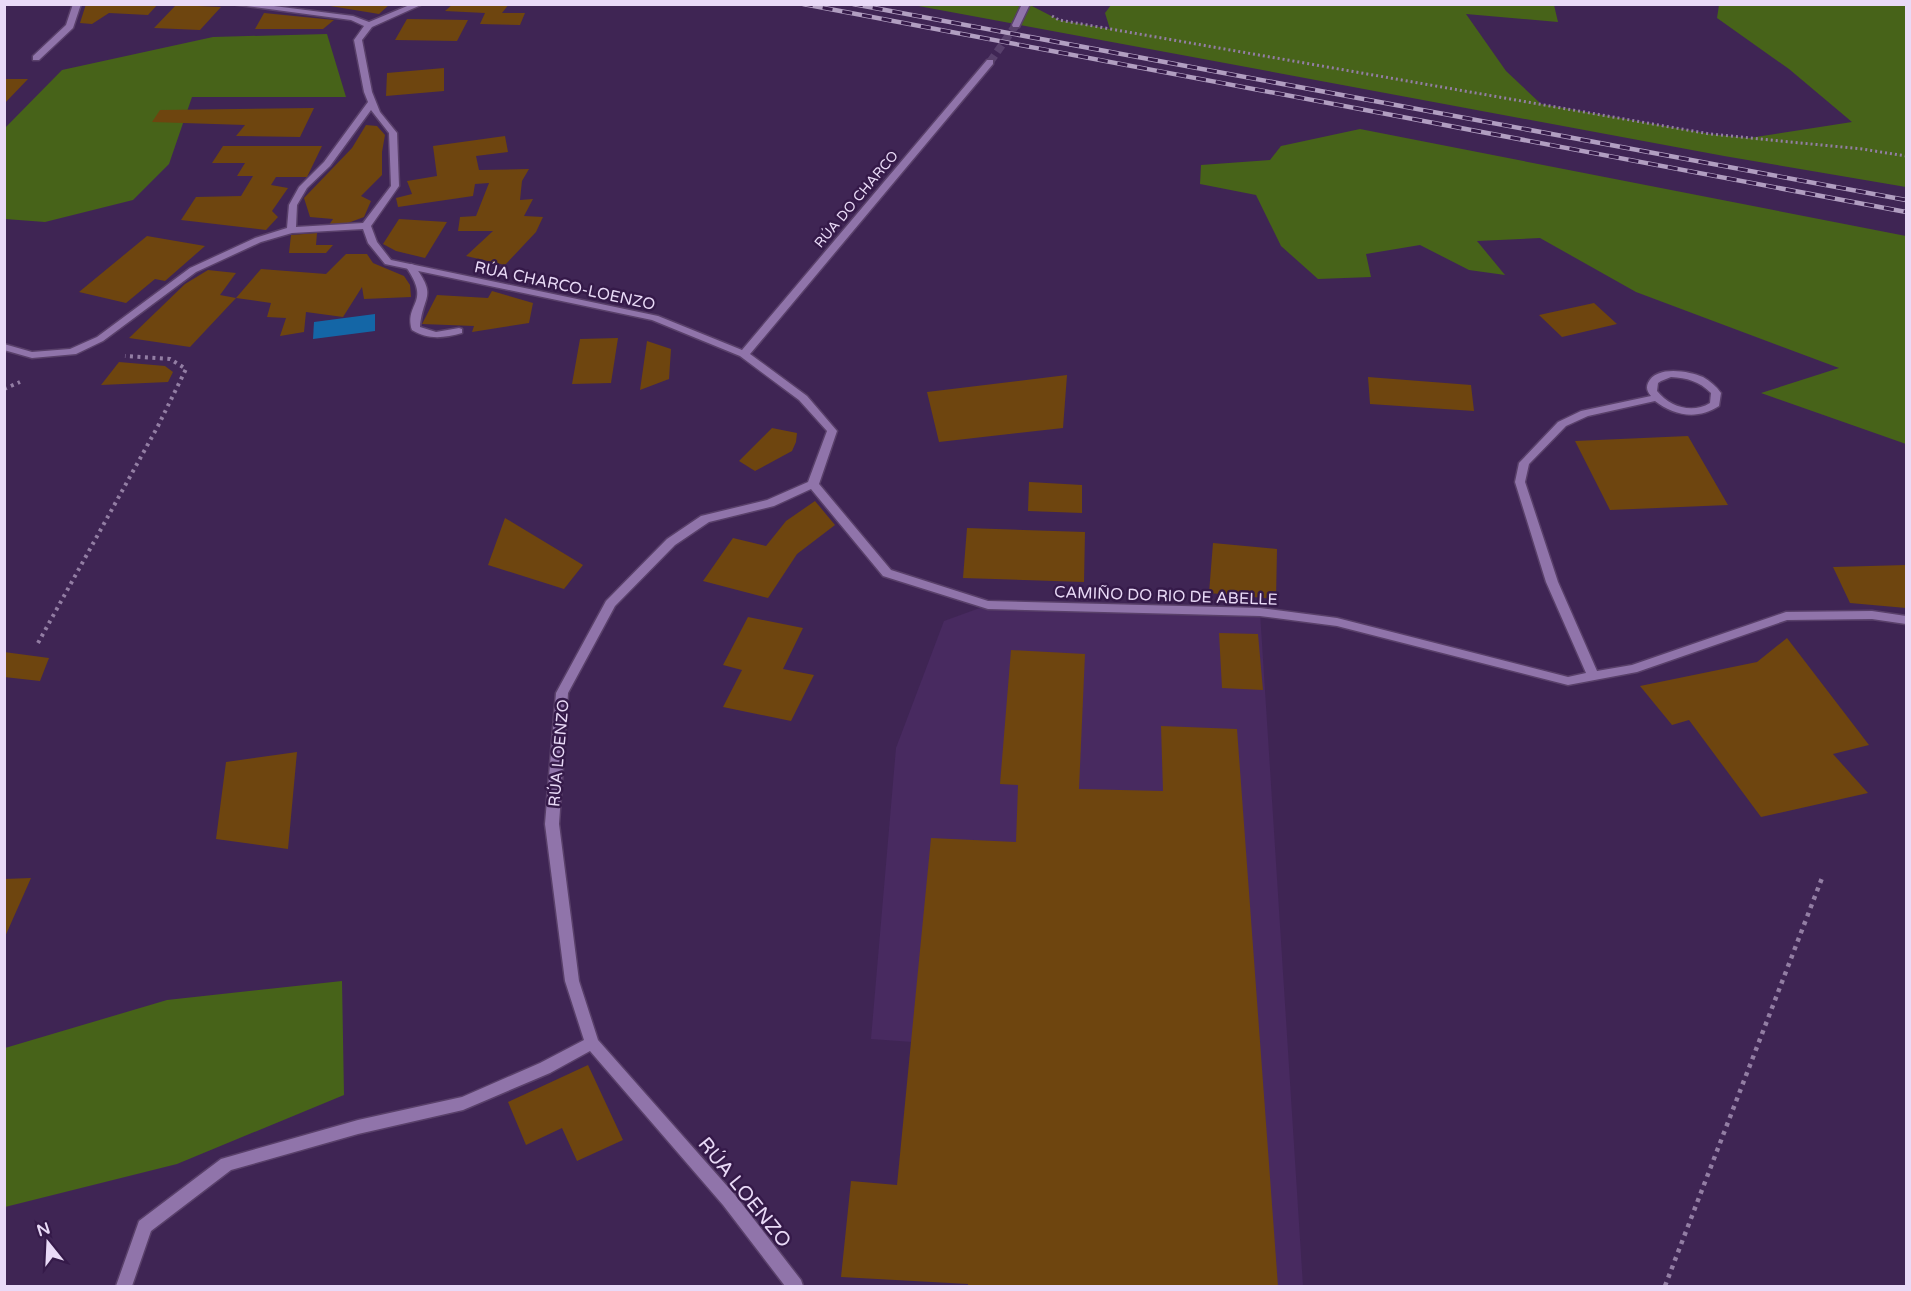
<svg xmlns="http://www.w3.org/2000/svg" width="1911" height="1291" font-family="'Varela Round',sans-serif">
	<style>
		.built { fill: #482a60 }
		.green { fill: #476319 }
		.water { fill: #1466a6 }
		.building { fill: #6e450f }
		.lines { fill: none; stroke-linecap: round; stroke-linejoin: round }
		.minor-tunnel { stroke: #58406c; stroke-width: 8; stroke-dasharray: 8 4.5; stroke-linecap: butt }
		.service-casing { stroke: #59406a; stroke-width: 3 }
		.minor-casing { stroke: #59406a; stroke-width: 3 }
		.path-far2 { stroke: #937ea4; stroke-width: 3; stroke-dasharray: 2 3; stroke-linecap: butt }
		.path-far1 { stroke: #937ea4; stroke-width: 4; stroke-dasharray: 3 4.5; stroke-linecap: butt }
		.path { stroke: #937ea4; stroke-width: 4.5; stroke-dasharray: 4 5; stroke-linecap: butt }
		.service { fill: #9074aa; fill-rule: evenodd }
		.minor { fill: #9074aa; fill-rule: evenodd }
		.rail-casing { stroke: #b19ec1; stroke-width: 4.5 }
		.rail { stroke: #351a49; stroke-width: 3; stroke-dasharray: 10; stroke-linecap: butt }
		.labels { text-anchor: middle; stroke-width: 5; stroke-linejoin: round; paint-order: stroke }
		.far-street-label { font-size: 14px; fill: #e9daf7; stroke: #351a49 }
		.street-label { font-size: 16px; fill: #e9daf7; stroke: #351a49 }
		.near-street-label { font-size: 20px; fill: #e9daf7; stroke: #351a49 }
	</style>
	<rect width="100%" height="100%" fill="#3f2554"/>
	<path class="built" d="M988,605L1260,612L1303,1286H968L982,1047L871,1039L896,748L944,621Z"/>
	<path class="green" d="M913,5H1030L1059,20L1110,29L1105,13L1111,5H1554L1558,22L1466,14L1506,71L1541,104L1710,134L1749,138L1852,122L1789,69L1717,18L1719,5H1906V187L1724,156Z
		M327,34L346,97H192L169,164L133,200L45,222L5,219L4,129L62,70L213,37Z
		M1360,129L1906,236V444L1761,393L1839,368L1636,292L1540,238L1477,241L1505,275L1469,270L1420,245L1366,254L1371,277L1318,279L1281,246L1256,195L1200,184L1201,165L1270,160L1281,146Z
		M342,981L344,1095L177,1164L5,1207V1048L167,1000Z"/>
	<path class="water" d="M375,314V331L313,339L314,322Z"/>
	<path class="building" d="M86,4H158L148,15L109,13L92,24L80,23Z
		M390,4L379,14L324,5V4Z
		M453,4H509L502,13H525L520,25L480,24L485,13L445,11Z
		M176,5L221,7L200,30L154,28Z
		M264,13L334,20L323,29H255Z
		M407,19L468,20L457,41L395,40Z
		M444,68V91L386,96L387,73Z
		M4,79H28L4,104Z
		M314,108L300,137L236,136L245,125L152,122L160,110Z
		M366,125L377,126L385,135L382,152V175L361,196L371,201L364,217L348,223L329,225L333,219L310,217L304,198L352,148Z
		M505,136L508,152L476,156L479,170L529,169L522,181L520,200L533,199L524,216L543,217L536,232L505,265L466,256L493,231H458L460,217L476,216L489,183L475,184L473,196L398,207L396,198L412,194L407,181L437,176L433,146Z
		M223,146H322L307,177H276L271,185L288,188L272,211L278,217L266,230L181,220L196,197L241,196L253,176H237L245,163H212Z
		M399,219L447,222L425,258L396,251L383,244Z
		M317,233L316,245H333L326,253H289L291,235Z
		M147,236L205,246L165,281L155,279L126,303L79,292Z
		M346,254H367L373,263L404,276L410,285L411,297L364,299L362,287L343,317L306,312L304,332L280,336L286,318L267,317L271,303L236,298L261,269L326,274Z
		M208,270L236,273L220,295L236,298L190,347L129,338L185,284Z
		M492,291L533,303L529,323L472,332L474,326L422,324L437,295L488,298Z
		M1594,303L1617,324L1562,337L1539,315Z
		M618,338L611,383L572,384L580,339Z
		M647,341L671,349L669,379L640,390Z
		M119,362L165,366L173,372L168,382L101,385Z
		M1067,375L1063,428L939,442L927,392Z
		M1368,377L1471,385L1474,411L1370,404Z
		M772,428L797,433L796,442L792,451L755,471L739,461Z
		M1688,436L1728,505L1610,510L1575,441Z
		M1029,482L1082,485V513L1028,511Z
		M815,501L835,525L797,554L768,598L703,581L733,538L766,546L786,521Z
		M505,518L583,565L564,589L488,565Z
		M967,528L1085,532L1084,582L963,578Z
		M1213,543L1277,549L1276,599L1209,593Z
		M1906,565V608L1850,603L1833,567Z
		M748,617L803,628L783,669L814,675L791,721L723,707L742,670L723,665Z
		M1219,633L1258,634L1263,690L1222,688Z
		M1787,638L1869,745L1833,754L1868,793L1761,817L1689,720L1672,725L1640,686L1757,662Z
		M1011,650L1085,654L1079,789L1163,791L1161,726L1237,729L1278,1286H968V1284L841,1277L851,1181L897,1185L931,838L1016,842L1018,785L1000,784Z
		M4,652L49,658L40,681L4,677Z
		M297,752L288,849L216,839L226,762Z
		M31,878L4,939V879Z
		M588,1065L623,1140L577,1161L562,1128L526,1145L508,1102Z"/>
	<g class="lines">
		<path class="minor-tunnel" d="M990,62L1016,25"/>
		<defs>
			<path id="service" d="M411,264L414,265C438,298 423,294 420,327L436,332L459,328L462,329V333C444,338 428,340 412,330C404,302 432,304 406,267Z"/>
			<path id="minor" d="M73,4H81L73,28L39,60H33V56L66,25Z
				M231,4H258L353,16L369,22L412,4H423L372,27L362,40L372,92L380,112L397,133L399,186L371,226L377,242L391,260L658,316L742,350L987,60H993V64L750,354L807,396L837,431L819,484L891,570L988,601L1260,608L1337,618L1568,677L1586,673L1546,582L1515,482L1519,463L1558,422L1581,411L1651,396C1647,391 1646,388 1648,383C1656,365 1689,371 1703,377C1710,381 1716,386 1721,393L1719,406C1698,420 1674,416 1655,401L1588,416L1566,426L1529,464L1525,482L1558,582L1597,671L1632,665L1786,612L1872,611L1906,616V624L1872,619L1787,620L1637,672L1568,685L1337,626L1260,616L988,609L883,576L811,489L774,506L709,522L675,545L615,606L568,693L559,824L579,981L598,1040L735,1195L801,1280L803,1286H785L723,1205L590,1051L550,1073L463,1110L358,1134L231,1170L151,1231L132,1286H116L139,1221L221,1159L358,1120L462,1097L540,1063L584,1040L565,981L545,824L556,693L606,601L667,539L701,516L767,500L808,482L827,431L799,400L740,356L652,320L385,264L368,243L363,229L292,233L261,242L196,272L103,341L76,354L32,358L4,350V344L32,352L70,349L97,337L190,268L255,238L287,228L289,205L299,187L324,162L368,102L364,92L354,40L364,26L351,20ZM371,110L389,133L391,186L363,223L296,227L297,205L307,188L330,166ZM1671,377C1687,378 1699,381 1711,393L1710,403C1692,414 1670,407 1657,391L1658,383L1661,381Z
				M1022,4H1030L1019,27H1013L1012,25Z"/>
		</defs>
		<use href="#service" class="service-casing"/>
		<use href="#minor" class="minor-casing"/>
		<path class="path-far2" d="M1052,16L1059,20L1710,134L1862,149L1906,156"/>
		<path class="path-far1" d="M4,389L20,382
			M38,643L158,426L186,369L170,359L125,356"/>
		<path class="path" d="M1665,1286L1822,878"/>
		<use href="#service" class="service"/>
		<use href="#minor" class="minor"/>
		<defs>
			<path id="rail" d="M803,4L1906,212
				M853,4L1906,200"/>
		</defs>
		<use href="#rail" class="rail-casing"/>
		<use href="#rail" class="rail"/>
	</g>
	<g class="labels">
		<g class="far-street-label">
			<text transform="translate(856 199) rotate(-50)" y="5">RÚA DO CHARCO</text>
		</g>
		<g class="street-label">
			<text transform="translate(565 285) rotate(12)" y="6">RÚA CHARCO-LOENZO</text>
			<text transform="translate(1166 595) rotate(2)" y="6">CAMIÑO DO RIO DE ABELLE</text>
			<text transform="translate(558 753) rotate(-85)" y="6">RÚA LOENZO</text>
		</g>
		<g class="near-street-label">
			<text transform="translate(745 1192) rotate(51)" y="7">RÚA LOENZO</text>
		</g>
	</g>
	<rect width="1911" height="1291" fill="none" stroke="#e9daf7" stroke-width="12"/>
	<g transform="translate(48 1243) rotate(342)" stroke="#351a49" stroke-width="4.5" paint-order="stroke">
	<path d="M0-4.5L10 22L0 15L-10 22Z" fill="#e9daf7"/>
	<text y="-9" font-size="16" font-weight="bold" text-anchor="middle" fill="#e9daf7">N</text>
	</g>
</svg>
